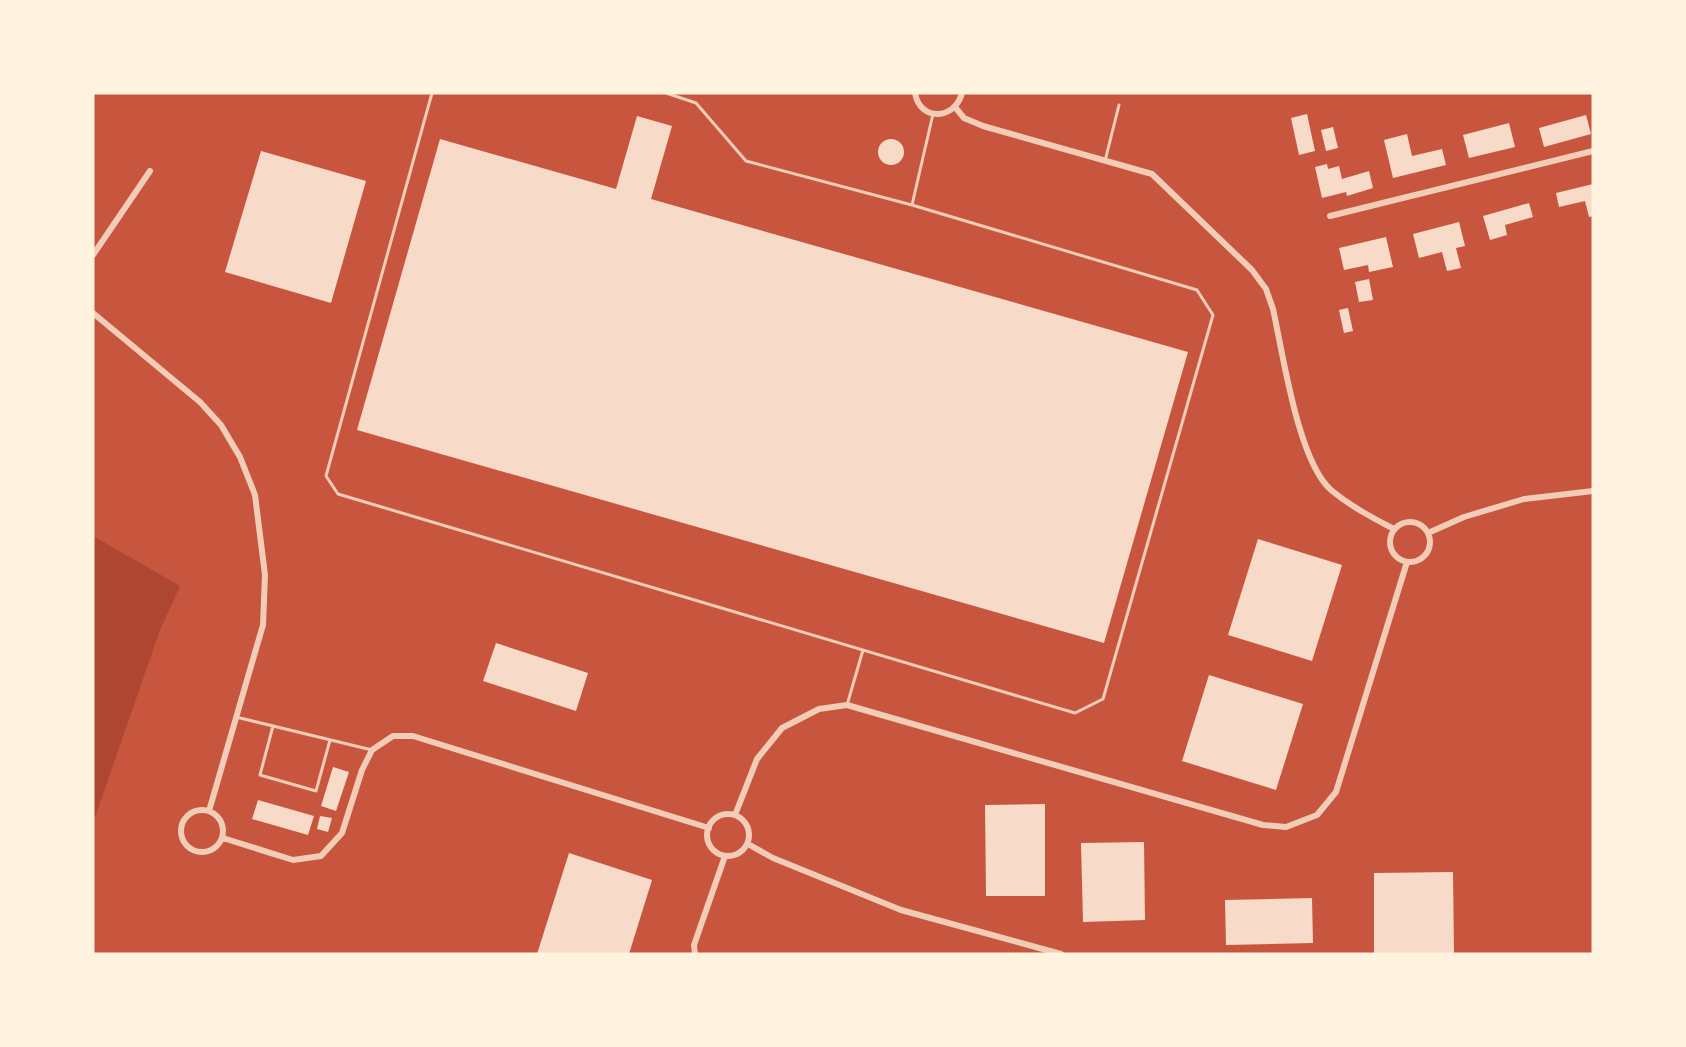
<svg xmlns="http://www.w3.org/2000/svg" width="1686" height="1047" font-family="'Space Grotesk',sans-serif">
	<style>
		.green { fill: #ae4732 }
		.building { fill: #f7dbc8 }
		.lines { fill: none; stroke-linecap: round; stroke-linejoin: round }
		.service { stroke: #f1ccb7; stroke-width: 3 }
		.minor { stroke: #f1ccb7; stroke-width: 6 }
	</style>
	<rect width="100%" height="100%" fill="#c8553d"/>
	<path class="green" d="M93,536L180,586L160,630L93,823Z"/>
	<path class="building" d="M1307,114L1315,151L1299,155L1291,118Z
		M1586,115L1591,134L1544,147L1539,128Z
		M637,116L672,126L651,199L1188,352L1104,643L357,430L440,139L616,189Z
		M1509,123L1515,147L1469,158L1463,135Z
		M1333,127L1338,148L1326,151L1321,130Z
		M1407,134L1412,156L1442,149L1446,165L1393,178L1384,140Z
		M878 152a13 13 0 1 1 26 0a13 13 0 1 1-26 0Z
		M261,151L366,181L331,303L225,272Z
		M1327,164L1328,169L1339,166L1342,179L1369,171L1373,188L1347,196L1346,192L1322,198L1315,167Z
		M1593,184V216L1589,217L1585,201L1559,207L1556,193Z
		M1529,203L1533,217L1505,225L1507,235L1490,240L1483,216Z
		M1459,222L1465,246L1456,248L1461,268L1447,271L1442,252L1419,258L1413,234Z
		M1386,237L1393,267L1369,272L1368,265L1344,270L1339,248Z
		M1369,279L1373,300L1359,302L1355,282Z
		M1348,308L1353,331L1344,333L1339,310Z
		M1258,539L1342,565L1312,661L1228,635Z
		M496,643L588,673L576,711L483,681Z
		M1209,675L1303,704L1276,790L1182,761Z
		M333,767L349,772L336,811L321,806Z
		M258,800L314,816L308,835L252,819Z
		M1045,804V896H986L985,805Z
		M320,816L332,818L328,832L317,829Z
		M1144,842L1145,920L1083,922L1081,843Z
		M569,853L652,880L629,954H537Z
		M1453,872L1454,954H1374V873Z
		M1312,898L1313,943L1226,945L1225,900Z"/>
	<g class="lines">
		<path class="service" d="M432,93L326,476L338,494L1075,713L1103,699L1213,315L1197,290L912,205L746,161L696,103L666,93
			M1105,161L1119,105
			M912,205L933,114
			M847,705L863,650
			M236,717L372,750
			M273,726L260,775L316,791L330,740"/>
		<path class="minor" d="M915,93C920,122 955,120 962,93
			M955,107L964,118L983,126L1152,174L1252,270L1266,289L1273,309C1283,354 1298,461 1331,490C1350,506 1373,518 1394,529
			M1330,216L1593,151
			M93,255L150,171
			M93,313L200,402L221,425L240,457L255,495L265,575L263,625L209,811
			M1390 542a20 20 0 1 1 40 0a20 20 0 1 1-40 0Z
			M1428,533L1464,517L1524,499L1593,491
			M181 831a21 21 0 1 1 42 0a21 21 0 1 1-42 0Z
			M707 835a21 21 0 1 1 42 0a21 21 0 1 1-42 0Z
			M735,815L757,759L782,728L819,709L847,705L1263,825L1286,827L1317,815L1336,792L1407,562
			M223,838L293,860L321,856L342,833L362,770L372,750L393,736H413L709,828
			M748,844L773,858L901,910L1061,954
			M695,954L694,945L725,856"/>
	</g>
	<rect width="1686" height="1047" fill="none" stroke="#fff3e0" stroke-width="189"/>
</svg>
